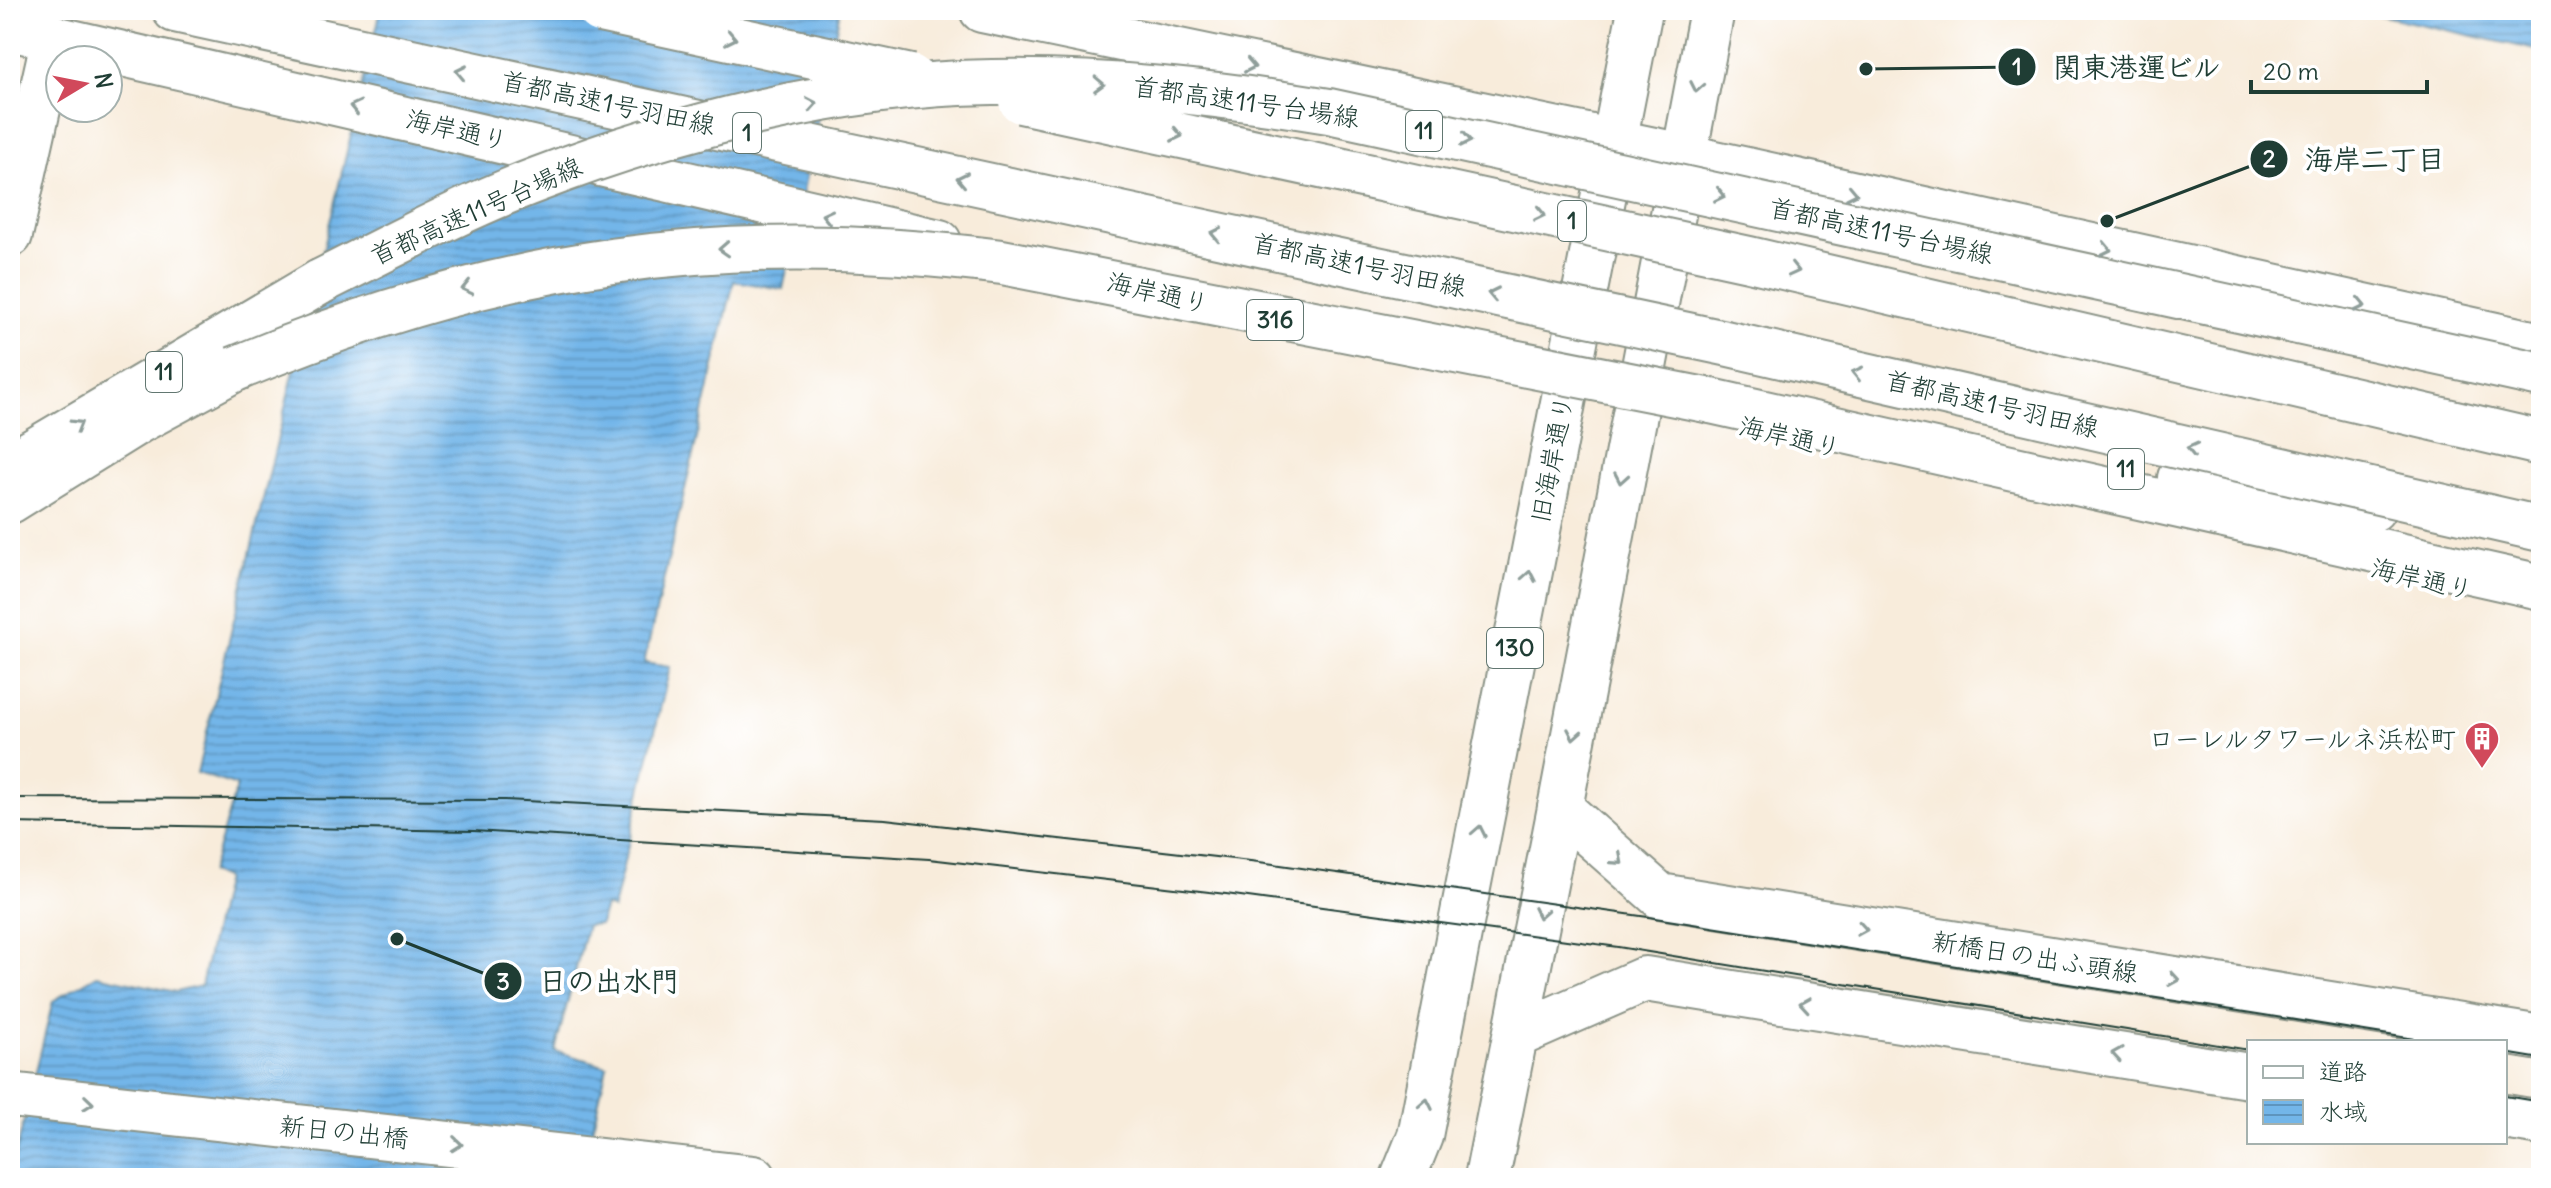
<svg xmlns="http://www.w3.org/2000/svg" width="2551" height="1188" font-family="Delius,'Klee One',sans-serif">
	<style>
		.water { fill: url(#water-rules); stroke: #497a8e; stroke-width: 2 }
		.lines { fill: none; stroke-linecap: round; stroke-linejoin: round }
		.minor-casing { stroke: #8c9488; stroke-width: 48 }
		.major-casing { stroke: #8c9488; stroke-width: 48 }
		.highway-casing { stroke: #8c9488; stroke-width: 48 }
		.minor { stroke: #fff; stroke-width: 44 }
		.major { stroke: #fff; stroke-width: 44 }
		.highway { stroke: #fff; stroke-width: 44 }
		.tram { stroke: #1f3d34; stroke-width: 2 }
		.highway-bridge-casing { stroke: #8c9488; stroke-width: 48; stroke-linecap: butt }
		.highway-bridge { stroke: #fff; stroke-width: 44 }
		.oneway { stroke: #8f9e9a }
		.labels { text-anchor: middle; stroke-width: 8; stroke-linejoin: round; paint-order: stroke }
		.shield { fill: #fff; stroke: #627771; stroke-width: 2 }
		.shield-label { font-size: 24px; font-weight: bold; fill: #1f3d34 }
		.street-label { font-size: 26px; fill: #1f3d34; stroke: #fff }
		.poi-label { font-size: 26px; fill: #1f3d34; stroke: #fff; text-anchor: end }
		.leader { fill: none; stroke: #1f3d34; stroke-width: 3 }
		.callout-dot { fill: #1f3d34; stroke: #fff; stroke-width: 3 }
		.mark-label { font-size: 24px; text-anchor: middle; font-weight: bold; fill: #fff }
		.callout-label { font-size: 28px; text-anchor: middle; font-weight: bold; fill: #1f3d34; stroke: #fff; stroke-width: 8; stroke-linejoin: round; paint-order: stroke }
	</style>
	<defs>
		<pattern id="water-rules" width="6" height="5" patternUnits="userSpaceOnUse" patternTransform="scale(2)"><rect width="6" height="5" fill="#73b6e9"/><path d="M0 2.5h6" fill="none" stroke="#5e95be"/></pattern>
	</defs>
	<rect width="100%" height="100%" fill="#fff"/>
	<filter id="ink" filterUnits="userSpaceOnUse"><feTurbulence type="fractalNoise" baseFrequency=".0125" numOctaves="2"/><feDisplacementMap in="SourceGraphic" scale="16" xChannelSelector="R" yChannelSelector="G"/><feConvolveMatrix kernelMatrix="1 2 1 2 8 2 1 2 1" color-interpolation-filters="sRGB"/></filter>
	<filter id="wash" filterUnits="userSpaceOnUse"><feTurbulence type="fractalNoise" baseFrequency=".006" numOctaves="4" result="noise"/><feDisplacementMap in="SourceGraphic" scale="32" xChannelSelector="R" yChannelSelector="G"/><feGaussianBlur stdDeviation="1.8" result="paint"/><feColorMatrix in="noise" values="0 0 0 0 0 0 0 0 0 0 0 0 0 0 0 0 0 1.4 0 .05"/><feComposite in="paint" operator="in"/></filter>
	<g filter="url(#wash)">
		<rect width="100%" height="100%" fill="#f8ecdb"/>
		<path class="water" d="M381,10H840L783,289L734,281L644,663L670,667L613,909L605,905L600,924L587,925L555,1051L607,1066L581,1178H10L53,1001L97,975L176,992L201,986L225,878L210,873L237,786L197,773Z
			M2357,10H2541V51Z"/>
	</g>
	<g filter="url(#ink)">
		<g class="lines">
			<defs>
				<path id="minor" d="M10,235L54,37
					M10,1095L754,1178
					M1403,1178L1420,1136L1464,908
					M1487,1178L1560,808"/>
				<path id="major" d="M982,10L1683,156L2541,345
					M10,28L939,242
					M1560,808L1660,896L2541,1038
					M1517,1035L1645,979L2249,1076
					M2505,1117L2541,1123"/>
				<path id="highway" d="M175,10L1320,257
					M1711,401L2541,587
					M10,465L320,282
					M2180,478L2373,509
					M10,501L137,422L235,369
					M1560,808L1712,10
					M1464,908L1640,10"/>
			</defs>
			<use href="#minor" class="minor-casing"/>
			<use href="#major" class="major-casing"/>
			<use href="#highway" class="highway-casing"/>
			<use href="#minor" class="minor"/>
			<use href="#major" class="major"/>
			<use href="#highway" class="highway"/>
			<path class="tram" d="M10,798L505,800L885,819L1259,862L1655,918L2433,1042
				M10,823L474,831L929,859L1226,894L1618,947L2249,1050
				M2505,1053L2541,1059
				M2505,1096L2541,1102"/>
			<defs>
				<path id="highway-bridge" d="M600,10L911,77
					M1021,101L1749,259L2541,443
					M1320,257L1725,343L2541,529
					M320,282C392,246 464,207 539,179C678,126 842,84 992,82C1106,80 1217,93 1329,111L2541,375
					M235,369C495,260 721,226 1002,262L1711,401"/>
			</defs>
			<use href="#highway-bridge" class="highway-bridge-casing"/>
			<use href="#highway-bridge" class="highway-bridge"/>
		</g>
		<defs><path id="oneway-chevron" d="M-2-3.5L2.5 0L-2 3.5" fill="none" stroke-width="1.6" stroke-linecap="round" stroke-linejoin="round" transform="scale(2)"/></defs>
		<g class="oneway">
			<use href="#oneway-chevron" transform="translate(731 38) rotate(12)"/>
			<use href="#oneway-chevron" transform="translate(1250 66) rotate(12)"/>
			<use href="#oneway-chevron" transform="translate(461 72) rotate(-168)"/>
			<use href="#oneway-chevron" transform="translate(1099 84) rotate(2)"/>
			<use href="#oneway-chevron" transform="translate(1697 87) rotate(101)"/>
			<use href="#oneway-chevron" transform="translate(812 104) rotate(-10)"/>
			<use href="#oneway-chevron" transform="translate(355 107) rotate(-167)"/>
			<use href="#oneway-chevron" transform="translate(1177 135) rotate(12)"/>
			<use href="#oneway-chevron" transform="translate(1466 140) rotate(12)"/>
			<use href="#oneway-chevron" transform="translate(962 179) rotate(-168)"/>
			<use href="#oneway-chevron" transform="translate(1852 193) rotate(12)"/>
			<use href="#oneway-chevron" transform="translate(1720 195) rotate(12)"/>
			<use href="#oneway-chevron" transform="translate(1540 214) rotate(12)"/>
			<use href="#oneway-chevron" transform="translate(827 216) rotate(-167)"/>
			<use href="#oneway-chevron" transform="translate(1216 234) rotate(-168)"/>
			<use href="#oneway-chevron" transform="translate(724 249) rotate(177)"/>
			<use href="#oneway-chevron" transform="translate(2106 249) rotate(12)"/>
			<use href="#oneway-chevron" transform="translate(1794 270) rotate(13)"/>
			<use href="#oneway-chevron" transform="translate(467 288) rotate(167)"/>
			<use href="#oneway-chevron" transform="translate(1493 294) rotate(-168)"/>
			<use href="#oneway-chevron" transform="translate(2360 305) rotate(12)"/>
			<use href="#oneway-chevron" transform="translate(1857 373) rotate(-167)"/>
			<use href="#oneway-chevron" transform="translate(77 425) rotate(-31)"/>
			<use href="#oneway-chevron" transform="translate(2192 449) rotate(-167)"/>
			<use href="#oneway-chevron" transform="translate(1621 478) rotate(100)"/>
			<use href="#oneway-chevron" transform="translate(1529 576) rotate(-79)"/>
			<use href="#oneway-chevron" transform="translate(1574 734) rotate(100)"/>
			<use href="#oneway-chevron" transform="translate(1479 831) rotate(-79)"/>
			<use href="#oneway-chevron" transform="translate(1618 860) rotate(41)"/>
			<use href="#oneway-chevron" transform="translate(1540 913) rotate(101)"/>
			<use href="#oneway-chevron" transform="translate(1862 929) rotate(9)"/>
			<use href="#oneway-chevron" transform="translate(2174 979) rotate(9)"/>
			<use href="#oneway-chevron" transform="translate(1805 1004) rotate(-171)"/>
			<use href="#oneway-chevron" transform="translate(2117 1054) rotate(-171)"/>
			<use href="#oneway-chevron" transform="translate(88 1103) rotate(6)"/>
			<use href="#oneway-chevron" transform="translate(1426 1104) rotate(-79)"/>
			<use href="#oneway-chevron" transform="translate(457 1144) rotate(6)"/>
		</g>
	</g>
	<defs>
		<symbol id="building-pin" viewBox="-11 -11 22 30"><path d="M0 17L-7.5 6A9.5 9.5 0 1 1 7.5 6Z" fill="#d1495b" stroke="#fff"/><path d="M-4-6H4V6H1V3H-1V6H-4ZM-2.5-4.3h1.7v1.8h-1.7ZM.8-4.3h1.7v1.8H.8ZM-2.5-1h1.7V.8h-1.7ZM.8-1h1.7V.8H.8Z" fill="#fff"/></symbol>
	</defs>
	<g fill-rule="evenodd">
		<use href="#building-pin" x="2462" y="719" width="40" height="54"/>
	</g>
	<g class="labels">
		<g class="shield">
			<rect x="1406" y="111" width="36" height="40" rx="6"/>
			<rect x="733" y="113" width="28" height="40" rx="6"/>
			<rect x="1558" y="201" width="28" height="40" rx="6"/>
			<rect x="1247" y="300" width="56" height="40" rx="6"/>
			<rect x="146" y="352" width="36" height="40" rx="6"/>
			<rect x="2108" y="449" width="36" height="40" rx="6"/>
			<rect x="1487" y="628" width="56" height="40" rx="6"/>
		</g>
		<g class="shield-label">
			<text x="1424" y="139">11</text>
			<text x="747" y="141">1</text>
			<text x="1572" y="229">1</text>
			<text x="1275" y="328">316</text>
			<text x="164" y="380">11</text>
			<text x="2126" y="477">11</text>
			<text x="1515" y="656">130</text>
		</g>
		<g class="street-label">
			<text transform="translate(1246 102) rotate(8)" y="9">首都高速11号台場線</text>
			<text transform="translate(608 103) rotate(12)" y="9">首都高速1号羽田線</text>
			<text transform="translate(457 130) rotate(13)" y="9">海岸通り</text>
			<text transform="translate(476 211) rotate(-24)" y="9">首都高速11号台場線</text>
			<text transform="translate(1881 231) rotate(12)" y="9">首都高速11号台場線</text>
			<text transform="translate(1359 265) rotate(12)" y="9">首都高速1号羽田線</text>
			<text transform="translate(1158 293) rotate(13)" y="9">海岸通り</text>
			<text transform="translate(1992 404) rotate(13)" y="9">首都高速1号羽田線</text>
			<text transform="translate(1790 437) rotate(13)" y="9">海岸通り</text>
			<text transform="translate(1552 459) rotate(-79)" y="9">旧海岸通り</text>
			<text transform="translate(2422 579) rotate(13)" y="9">海岸通り</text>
			<text transform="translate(2035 957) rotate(9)" y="9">新橋日の出ふ頭線</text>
			<text transform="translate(344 1132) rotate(6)" y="9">新日の出橋</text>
		</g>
		<g class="poi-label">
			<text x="2456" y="748">ローレルタワールネ浜松町</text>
		</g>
	</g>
	<path class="leader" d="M1866 69L2017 67M2107 221L2269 159M397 939L503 981"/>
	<g class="callout-dot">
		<circle cx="1866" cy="69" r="8"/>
		<circle cx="2107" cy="221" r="8"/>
		<circle cx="397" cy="939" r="8"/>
		<circle cx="2017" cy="67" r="20"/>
		<circle cx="2269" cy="159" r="20"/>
		<circle cx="503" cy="981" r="20"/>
	</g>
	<g class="mark-label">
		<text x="2017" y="75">1</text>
		<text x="2269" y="167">2</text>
		<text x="503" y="990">3</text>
	</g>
	<g class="callout-label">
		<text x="2137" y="77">関東港運ビル</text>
		<text x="2375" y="169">海岸二丁目</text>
		<text x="609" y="991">日の出水門</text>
	</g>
	<rect width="2551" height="1188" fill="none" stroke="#fff" stroke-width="40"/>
	<rect x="2247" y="1040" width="260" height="104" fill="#ffffff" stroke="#a5b1ae" stroke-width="2"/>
	<rect x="2263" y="1066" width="40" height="12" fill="#ffffff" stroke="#a5b1ae" stroke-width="2"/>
	<text x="2319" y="1080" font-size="24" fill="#1f3d34">道路</text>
	<rect x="2263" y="1100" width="40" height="24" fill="url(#water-rules)" stroke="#a5b1ae" stroke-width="2"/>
	<text x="2319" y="1120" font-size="24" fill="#1f3d34">水域</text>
	<g transform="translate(84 84) rotate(80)"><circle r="38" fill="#ffffff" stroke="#a5b1ae" stroke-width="2"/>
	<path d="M0-6L14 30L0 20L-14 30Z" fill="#d1495b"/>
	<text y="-12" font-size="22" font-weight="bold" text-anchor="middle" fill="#1f3d34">N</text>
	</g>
	<path d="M2251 80v12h176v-12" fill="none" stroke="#1f3d34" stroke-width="4"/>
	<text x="2263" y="80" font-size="24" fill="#1f3d34" stroke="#ffffff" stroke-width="6" paint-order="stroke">20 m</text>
</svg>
